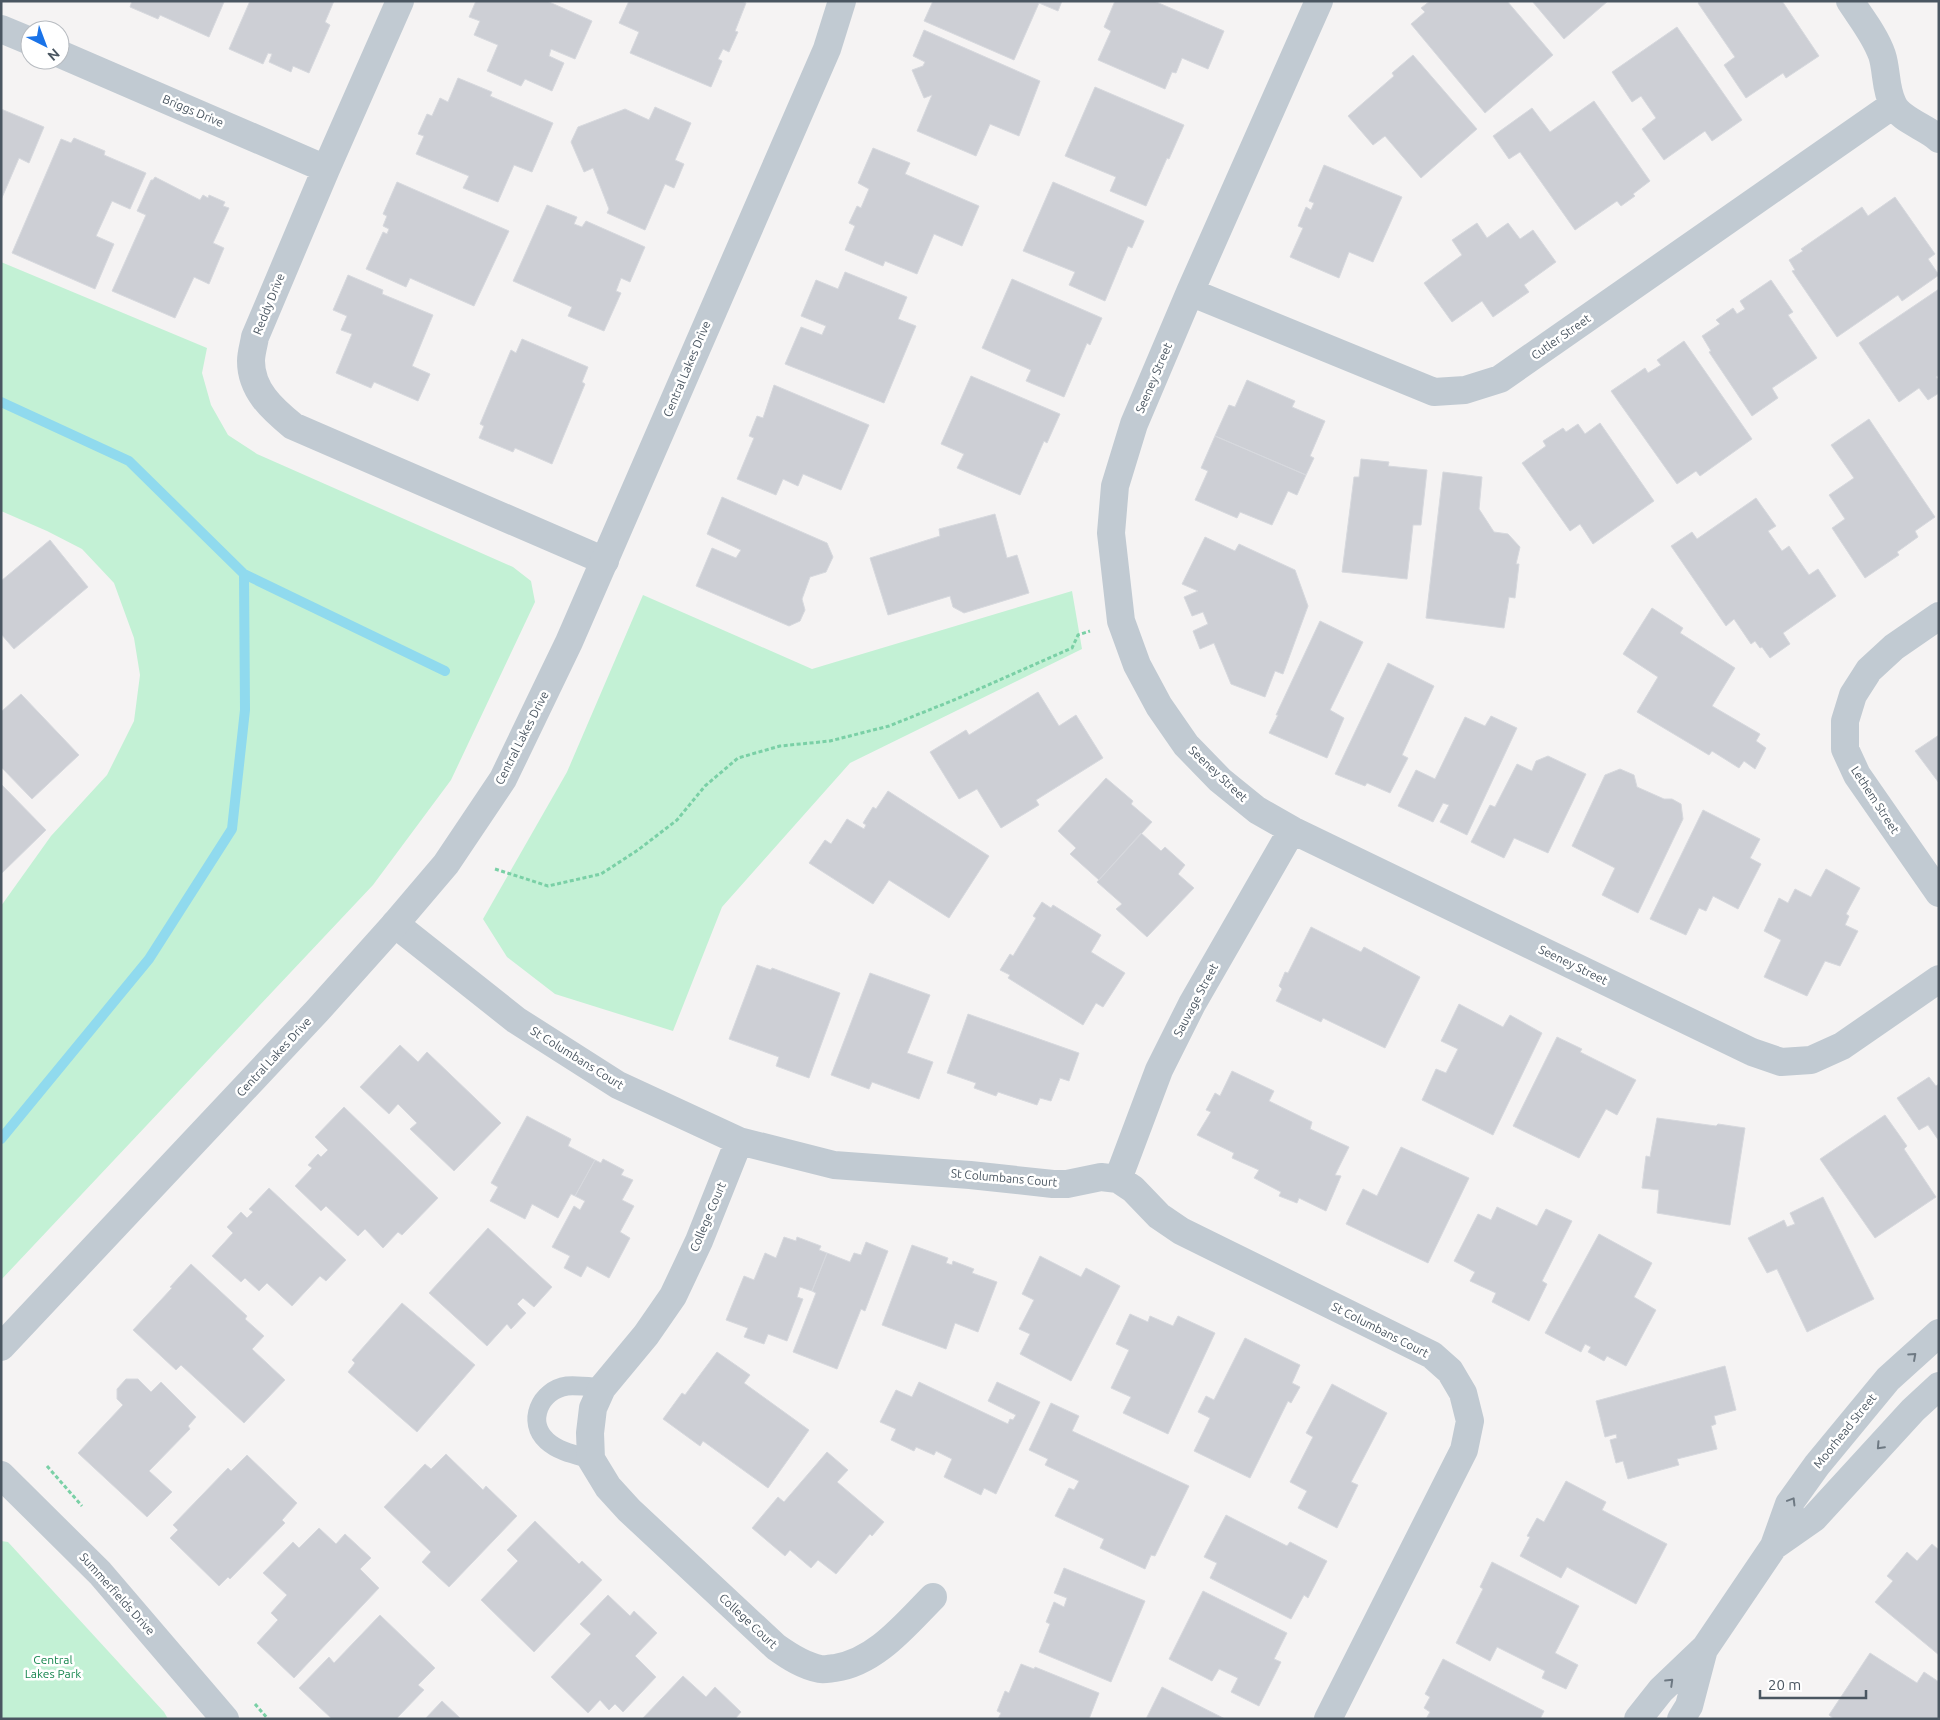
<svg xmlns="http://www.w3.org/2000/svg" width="1940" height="1720" font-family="Ubuntu,sans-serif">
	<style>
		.green { fill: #c3f1d5 }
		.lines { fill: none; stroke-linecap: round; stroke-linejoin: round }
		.stream { stroke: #90daee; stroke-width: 10 }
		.building { fill: #cdcfd5; stroke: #d7d9de }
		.path { stroke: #7ad0a6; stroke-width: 3; stroke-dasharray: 4 2.5; stroke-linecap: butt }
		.service { stroke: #c1cad2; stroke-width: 19 }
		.minor { stroke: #c1cad2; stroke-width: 28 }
		.tertiary { stroke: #c1cad2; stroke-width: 28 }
		.oneway { stroke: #6e7983 }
		.labels { text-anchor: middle; stroke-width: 5; stroke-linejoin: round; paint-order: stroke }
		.street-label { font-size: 12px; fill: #4a5661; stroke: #fff }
		.park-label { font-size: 12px; fill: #17864f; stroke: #fff }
	</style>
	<rect width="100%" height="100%" fill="#f5f3f3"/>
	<path class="green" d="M1,262L207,348L202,373L211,405L228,435L257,454L513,567L531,581L535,602L451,780L373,885L1,1280V906L51,836L107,775L134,721L140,675L134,638L114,583L82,549L47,531L1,511Z
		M1072,591L1082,649L850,763L722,907L673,1031L555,994L507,957L483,919L567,772L643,595L812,669Z
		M1,1541L8,1542L164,1712L168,1719H1Z"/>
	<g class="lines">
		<path class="stream" d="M1,402L129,461L244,574L245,710L232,829L149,959L1,1139
			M244,574L445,671"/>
	</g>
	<path class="building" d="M132,1H223L224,2L209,37L160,15L158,19L130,7Z
		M250,1H334L325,22L330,25L309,73L293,66L291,72L269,62L272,54L268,53L263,64L229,49Z
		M476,1H547L592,21L575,59L551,49L549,56L564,63L552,91L525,79L521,86L487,71L498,45L474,35L480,21L469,17Z
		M629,1H742L746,3L735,31L738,32L729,52L723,49L718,59L722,61L711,87L630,53L639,32L619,23Z
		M933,1H1062L1058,11L1039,3L1014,60L924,21Z
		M1115,1H1154L1224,31L1208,69L1182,58L1176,73L1172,72L1165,89L1098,60L1111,31L1104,27Z
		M1430,1H1507L1553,55L1485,113L1411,24L1425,12L1421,8Z
		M1532,1H1608L1564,39Z
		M1701,1H1782L1819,56L1786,78L1783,73L1746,98L1724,65L1735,57L1698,3Z
		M1677,27L1742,120L1712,141L1705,131L1664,160L1642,129L1656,118L1641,96L1632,102L1612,72Z
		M924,30L1040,81L1019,136L990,124L976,156L917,131L932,95L924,98L912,70L923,66L925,62L913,56Z
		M1413,55L1477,129L1421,178L1385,136L1373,145L1348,116L1394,76L1392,73Z
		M458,78L492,92L490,96L553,123L532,172L514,165L498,202L463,188L469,176L416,154L424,136L418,134L427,114L432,116L440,98L448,102Z
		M1095,87L1184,125L1169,159L1167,158L1146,206L1110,191L1116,177L1065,156Z
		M1594,101L1650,181L1633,194L1635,196L1621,206L1617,201L1575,230L1520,152L1509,159L1493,136L1532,108L1550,132Z
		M655,107L691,123L675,160L684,164L674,188L665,184L645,230L607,213L609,209L593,168L584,172L571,142L578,127L625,109L649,120Z
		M1,109L44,127L29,163L19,158L1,200Z
		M74,138L105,151L104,155L146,173L130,209L112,201L96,236L114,244L95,289L12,253L61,139L71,143Z
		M873,148L910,163L905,174L979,206L962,246L934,234L917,274L885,261L883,266L845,250L855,226L849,223L857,206L861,208L869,189L858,183Z
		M1324,165L1402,197L1373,262L1349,252L1339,278L1290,257L1303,228L1298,226L1306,207L1311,210L1314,203L1309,201Z
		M155,177L200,200L203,195L208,198L209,195L225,202L223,206L229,208L213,243L224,248L209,284L194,277L175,318L112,291L146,215L137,211L151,180H153Z
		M397,182L509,231L474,306L410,278L406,287L366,269L383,232L387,234L389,229L383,226L387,216L383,214Z
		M1053,182L1144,221L1132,248L1128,246L1105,301L1069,285L1075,272L1023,251Z
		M1895,197L1935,254L1928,259L1939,275L1902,301L1898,295L1837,337L1792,271L1795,270L1789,260L1803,251L1801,249L1862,207L1868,216Z
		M547,205L577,217L574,224L582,227L586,221L645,247L630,282L621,278L616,291L621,293L604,331L568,316L572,307L513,281Z
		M1477,223L1487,238L1508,223L1520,239L1533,230L1556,262L1524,285L1529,292L1493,317L1482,301L1452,322L1424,283L1462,255L1452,240Z
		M845,272L907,297L898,319L916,326L884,403L785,364L801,327L822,335L826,326L801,316L816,280L838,289Z
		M348,275L383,290L382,294L433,315L412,366L430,374L418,401L374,382L371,388L336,373L352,334L341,330L347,316L333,310Z
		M1012,279L1102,318L1090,345L1087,343L1064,397L1026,381L1031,370L982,348Z
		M1771,280L1793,312L1788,315L1817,358L1772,388L1778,398L1752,416L1709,352L1711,351L1702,336L1720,324L1716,320L1733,308L1737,314L1745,309L1740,301Z
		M1939,289V375L1936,377L1939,381V393L1928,400L1919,388L1899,402L1859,343Z
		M522,339L588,367L582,382L585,384L552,464L515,448L513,452L479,438L484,426L480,424L511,350L516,353Z
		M1684,341L1752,439L1700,476L1696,471L1677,484L1611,391L1645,368L1648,373L1661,365L1657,360Z
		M971,376L1060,414L1047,443L1044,441L1020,495L957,468L964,454L941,444Z
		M1247,380L1295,401L1292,407L1325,421L1310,456L1314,458L1306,475L1215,436L1229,405L1235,407Z
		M774,385L869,425L841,490L803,474L798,486L783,479L776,495L737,479L754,438L749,436L757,416L763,418Z
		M1869,419L1935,517L1915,531L1918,537L1897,552L1899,555L1865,578L1832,528L1845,519L1829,495L1854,478L1831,445Z
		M1600,423L1654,501L1593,544L1580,524L1570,531L1522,463L1546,446L1543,441L1563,428L1566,432L1578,424L1585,434Z
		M1215,436L1306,475L1297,495L1288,491L1272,525L1240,512L1237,518L1195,500L1208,471L1201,468Z
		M1361,459L1389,462L1388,466L1427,470L1421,525H1413L1407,579L1342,572L1354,477H1359Z
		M1443,472L1482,477L1479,509L1494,532L1508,534L1520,547L1516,564H1519L1515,598L1509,597L1504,628L1426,618Z
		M722,497L827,543L833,557L826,572L810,577L802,599L805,610L800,621L789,626L696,586L712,548L736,558L741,550L707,534Z
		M1756,498L1776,526L1768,531L1782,551L1789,546L1809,575L1818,569L1836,596L1783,633L1790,644L1770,658L1762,647L1760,648L1755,641L1751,644L1734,619L1726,626L1671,546L1692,532L1697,539Z
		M995,514L1007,558L1017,555L1029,593L964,613L953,607L950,596L888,615L870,558L940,536L939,529Z
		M1205,537L1235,551L1239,544L1295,570L1308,606L1283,674L1275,671L1265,697L1231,684L1214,643L1200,649L1193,631L1208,624L1203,612L1192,616L1184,597L1198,591L1182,584Z
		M50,540L88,587L14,649L1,634V581Z
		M1652,608L1683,628L1680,633L1735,668L1712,706L1760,734L1756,741L1766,748L1755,769L1744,761L1739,768L1712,751L1709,755L1637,712L1658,677L1623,654Z
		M1320,621L1363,642L1330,710L1344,718L1327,758L1269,733L1278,715H1276Z
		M1388,663L1434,686L1402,755L1408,758L1390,793L1367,783L1365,786L1335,774Z
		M1038,692L1059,726L1076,715L1103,758L1036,800L1039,805L1001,828L977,789L959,799L930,752L966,730L969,735Z
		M21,694L79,755L32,799L1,767V709L2,711Z
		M1491,716L1517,728L1467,835L1440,822L1449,805L1443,803L1433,822L1398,806L1416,770L1435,779L1465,717L1485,726Z
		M1939,735V783L1915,751Z
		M1548,756L1586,774L1548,853L1514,838L1504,858L1471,842L1490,805L1495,807L1517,764L1532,771L1536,761Z
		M1620,769L1634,775L1637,787L1664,799H1672L1681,804L1683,819L1638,913L1602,895L1615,868L1572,846L1605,775Z
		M1106,778L1133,801L1131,804L1152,822L1099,880L1070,854L1076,848L1058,831Z
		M1,784L46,830L1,874Z
		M888,791L989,856L949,918L889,880L873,904L809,863L825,840L831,844L847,819L864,829L866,825L863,823L873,807L876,809Z
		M1703,810L1760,839L1750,858L1761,864L1738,909L1713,896L1706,911L1699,908L1686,935L1650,919Z
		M1141,833L1161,851L1165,847L1185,865L1178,874L1194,888L1147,937L1116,909L1122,904L1097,882Z
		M1826,869L1860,888L1846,914L1849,916L1845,925L1858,931L1840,966L1825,961L1807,996L1764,977L1781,940L1764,931L1779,898L1788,903L1795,889L1811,897Z
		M1042,902L1051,908L1053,905L1101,935L1091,952L1125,973L1103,1007L1096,1003L1083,1025L1008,978L1010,975L1000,970L1010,954L1013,956L1036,918L1033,916Z
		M1311,927L1361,952L1364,947L1420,977L1385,1048L1323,1018L1321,1022L1276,1001L1282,989L1279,986L1285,972L1288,973Z
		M757,965L771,970L772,968L840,993L809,1078L776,1066L779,1057L729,1039Z
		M870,973L930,995L907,1053L933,1062L919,1099L872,1082L869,1089L831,1075Z
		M1459,1004L1503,1027L1510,1015L1542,1033L1493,1135L1422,1100L1436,1069L1446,1073L1458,1049L1441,1041Z
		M968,1014L1079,1053L1069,1081L1060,1078L1051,1101L1040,1098L1037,1105L998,1092L996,1096L974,1088L976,1083L947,1073Z
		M1557,1037L1582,1049L1580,1052L1636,1080L1617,1115L1606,1109L1579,1158L1513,1126Z
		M400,1045L418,1062L427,1052L501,1123L454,1171L410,1129L417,1123L398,1104L389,1114L360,1087Z
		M1232,1071L1274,1091L1269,1101L1312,1122L1310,1129L1349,1147L1335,1175L1341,1176L1326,1211L1299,1198L1297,1203L1279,1196L1281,1192L1254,1178L1259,1170L1232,1158L1234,1153L1197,1135L1211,1112L1206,1110L1215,1093L1220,1096Z
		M1929,1077L1936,1086L1939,1084V1141L1928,1125L1919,1130L1897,1098Z
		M344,1107L438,1198L402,1235L398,1232L383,1248L365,1229L358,1236L326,1206L321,1211L295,1186L312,1168L308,1165L318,1154L321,1157L328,1150L315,1137Z
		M1885,1115L1907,1146L1904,1149L1936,1197L1875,1238L1820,1159Z
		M527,1116L571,1139L568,1146L595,1160L575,1196L571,1194L558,1218L532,1204L525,1219L490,1201L498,1187L491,1183Z
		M1657,1118L1716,1126L1718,1124L1745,1128L1730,1225L1657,1213L1659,1190L1642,1188L1646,1156L1650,1157Z
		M1401,1147L1469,1178L1428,1263L1346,1224L1363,1189L1377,1196Z
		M603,1159L624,1170L621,1175L633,1180L622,1200L634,1206L620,1232L630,1238L609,1278L587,1266L581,1277L564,1268L570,1256L552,1247L574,1206L580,1210L585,1201L575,1196L595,1160L601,1163Z
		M269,1188L346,1260L326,1281L320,1276L292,1306L267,1283L259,1291L245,1278L241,1282L212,1256L233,1233L227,1227L241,1212L247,1218L253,1212L249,1209Z
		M1823,1197L1874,1299L1807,1332L1777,1269L1767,1273L1748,1238L1784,1220L1787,1227L1795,1224L1790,1213Z
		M1497,1207L1537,1226L1546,1209L1572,1221L1542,1281L1547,1284L1529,1321L1492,1302L1496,1293L1470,1281L1475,1272L1454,1261L1478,1214L1491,1220Z
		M488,1228L552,1287L534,1307L523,1298L517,1304L526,1313L511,1329L507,1324L487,1346L429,1293Z
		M1599,1234L1652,1263L1634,1297L1656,1310L1626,1366L1607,1356L1604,1361L1588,1352L1591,1347L1585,1344L1581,1352L1545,1333Z
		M784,1237L796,1241L797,1237L821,1246L819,1250L827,1253L812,1291L800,1287L797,1297L803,1299L787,1341L768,1334L764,1344L744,1337L748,1328L726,1320L744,1276L754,1280L765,1253L776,1258Z
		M866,1242L888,1251L865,1311L861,1309L837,1369L793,1352L816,1293L812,1291L827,1253L850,1262L854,1253L861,1255Z
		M912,1245L948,1258L946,1263L952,1265L953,1261L974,1269L972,1273L997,1282L978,1332L955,1323L946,1349L882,1325Z
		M1040,1256L1081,1277L1086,1268L1120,1286L1071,1381L1020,1354L1030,1334L1019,1329L1034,1300L1022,1294Z
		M191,1264L247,1316L245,1319L264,1336L252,1349L285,1380L244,1423L181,1365L176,1370L133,1330L172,1288L170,1287Z
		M402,1303L475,1365L417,1432L348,1372L355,1363L352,1360Z
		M1130,1314L1148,1322L1150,1316L1173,1326L1178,1316L1215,1333L1168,1434L1123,1413L1131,1397L1111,1388L1129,1350L1116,1344Z
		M1245,1338L1300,1365L1292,1383L1300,1387L1291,1403L1288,1401L1250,1478L1194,1451L1210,1418L1198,1412L1206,1396L1214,1400Z
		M717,1352L750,1375L744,1383L809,1430L768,1488L703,1441L700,1446L663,1419L682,1393L685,1395Z
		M1725,1366L1736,1410L1714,1416L1716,1424L1711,1426L1717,1449L1677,1459L1679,1465L1628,1479L1623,1461L1616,1463L1610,1440L1617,1438L1616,1434L1605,1437L1596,1401Z
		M126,1379H138L151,1392L161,1382L196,1417L188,1426L190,1429L149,1471L172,1492L147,1517L78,1453L123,1405L117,1399V1389Z
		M919,1382L1008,1424L1010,1419L1013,1420L1016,1415L988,1401L997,1382L1040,1402L996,1494L984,1488L981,1495L944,1477L952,1459L936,1451L934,1455L916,1447L914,1451L891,1440L896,1429L880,1422L896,1390L912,1397Z
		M1332,1384L1387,1413L1351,1482L1358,1485L1337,1528L1298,1508L1307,1491L1290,1482L1313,1437L1306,1433Z
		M1051,1403L1079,1416L1072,1431L1189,1486L1155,1556L1151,1555L1145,1569L1100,1548L1104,1539L1055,1516L1069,1488L1074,1490L1079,1481L1045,1465L1048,1459L1029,1450Z
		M827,1452L848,1470L837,1482L884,1522L872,1536L870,1534L836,1574L818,1560L811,1568L790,1550L785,1556L752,1528L778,1497L784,1502Z
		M446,1454L483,1490L486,1486L517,1516L449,1587L422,1562L431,1552L384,1507L425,1464L431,1469Z
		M247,1455L297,1503L282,1520L285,1523L230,1579L228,1577L219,1586L170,1538L178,1530L173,1525L228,1468L231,1471Z
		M1566,1481L1606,1502L1602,1510L1667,1544L1636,1604L1567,1567L1561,1578L1520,1556L1530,1537L1527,1536L1537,1518L1544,1522Z
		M1226,1515L1287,1546L1290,1542L1327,1561L1308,1598L1304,1595L1291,1619L1210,1578L1217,1563L1204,1557Z
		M535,1521L579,1564L582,1561L602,1580L534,1652L481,1600L518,1561L507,1550Z
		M319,1528L336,1544L345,1534L371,1558L360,1569L379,1588L294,1678L257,1643L278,1620L271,1613L287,1595L263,1573L293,1542L299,1548Z
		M1932,1544L1939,1550V1655L1875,1602L1893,1581L1887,1576L1907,1552L1917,1561Z
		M1492,1562L1579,1606L1555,1653L1578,1665L1566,1689L1542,1678L1545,1671L1497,1647L1490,1661L1456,1643L1483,1589L1480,1587Z
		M1064,1568L1145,1601L1111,1682L1039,1652L1050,1624L1046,1622L1054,1602L1064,1607L1067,1598L1054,1593Z
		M1203,1591L1287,1633L1274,1659L1281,1662L1259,1706L1231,1692L1238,1678L1219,1669L1212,1681L1169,1659Z
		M608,1595L630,1616L634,1611L657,1633L635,1656L656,1677L623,1712L615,1704L609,1710L600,1700L588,1713L551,1677L591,1634L580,1624Z
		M380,1615L435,1668L418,1685L424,1690L396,1719H332L299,1688L329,1657L334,1663Z
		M1870,1653L1917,1683L1924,1672L1939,1682V1719H1834L1829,1715Z
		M1443,1659L1544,1711L1540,1719H1426L1430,1712L1424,1708L1430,1697L1425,1694Z
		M1021,1664L1034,1669L1035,1667L1099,1693L1089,1719H998L1001,1713L997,1711L1005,1691L1009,1693Z
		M683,1676L706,1697L715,1687L741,1712L735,1719H642Z
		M1162,1687L1225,1719H1146Z
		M442,1701L461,1719H425Z"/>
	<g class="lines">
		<path class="path" d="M495,869L548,886L601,874L638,850L677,820L705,786L738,758L780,746L830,741L889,726L954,700L1072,648L1078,635L1090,631
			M47,1466L82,1506
			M255,1704L268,1719"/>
		<path class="service" d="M591,1459C577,1455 559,1452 547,1441C526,1422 540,1390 567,1386C578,1385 591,1387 602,1388"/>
		<path class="minor" d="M400,1L326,169L255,337C254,344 251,353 251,361C251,390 272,409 293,426L605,561
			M1319,1L1190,292L1134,424L1115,486L1111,533L1121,621L1137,665L1159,706L1186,745L1220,780L1257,810L1292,830L1752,1052L1781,1062L1811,1060L1842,1046L1939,979
			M1850,1C1861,18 1875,35 1882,55C1887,70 1885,89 1893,104C1900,120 1927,127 1939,139
			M1,29L30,41
			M60,54L326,169
			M1190,292L1434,392L1465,390L1500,379L1893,105
			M1939,616L1894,647L1869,670L1853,695L1845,721V749L1857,775L1939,893
			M395,924L516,1020L618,1085L739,1141L834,1165L970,1175L1053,1184H1067L1101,1177L1118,1179L1133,1189L1159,1216L1181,1231L1432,1355L1450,1371L1463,1393L1470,1421L1464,1450L1328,1719
			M739,1141L699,1241L673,1296L646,1335L602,1388L593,1408L590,1433L591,1459L608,1487L629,1510L776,1647C790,1657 804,1666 820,1669C825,1670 831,1668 835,1668C876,1662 906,1624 933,1597
			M1118,1179L1159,1070L1192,1004L1292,830
			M1,1475L100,1573L225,1719
			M1774,1546L1814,1518L1913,1410L1939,1386
			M1638,1719L1661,1690L1705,1648L1774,1546L1789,1504L1817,1465L1888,1379L1939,1333
			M1681,1719L1689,1706L1704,1649"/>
		<path class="tertiary" d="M1,1347L317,1011L395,924L446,864L503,779L569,642L827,49L842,1"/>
	</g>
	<defs><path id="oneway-chevron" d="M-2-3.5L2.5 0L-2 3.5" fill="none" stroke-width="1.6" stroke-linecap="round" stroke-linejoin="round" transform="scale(1.25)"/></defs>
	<g class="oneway">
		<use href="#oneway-chevron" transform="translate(1913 1356) rotate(-42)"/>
		<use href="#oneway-chevron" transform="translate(1880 1446) rotate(133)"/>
		<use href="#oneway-chevron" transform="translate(1792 1501) rotate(-59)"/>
		<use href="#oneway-chevron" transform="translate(1670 1682) rotate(-44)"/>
	</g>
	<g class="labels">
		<g class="street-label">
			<text transform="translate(193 111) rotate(23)" y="4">Briggs Drive</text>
			<text transform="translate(269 304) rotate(-68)" y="4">Reddy Drive</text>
			<text transform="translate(1561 337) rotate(-35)" y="4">Cutler Street</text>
			<text transform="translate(687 369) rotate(-67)" y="4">Central Lakes Drive</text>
			<text transform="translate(1154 378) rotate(-67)" y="4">Seeney Street</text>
			<text transform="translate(522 738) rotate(-63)" y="4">Central Lakes Drive</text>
			<text transform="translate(1218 774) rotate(43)" y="4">Seeney Street</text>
			<text transform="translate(1875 800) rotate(57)" y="4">Lethem Street</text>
			<text transform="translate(1573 965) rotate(26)" y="4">Seeney Street</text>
			<text transform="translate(1196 1000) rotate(-62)" y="4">Sauvage Street</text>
			<text transform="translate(274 1057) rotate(-47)" y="4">Central Lakes Drive</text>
			<text transform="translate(577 1058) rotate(32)" y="4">St Columbans Court</text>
			<text transform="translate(1004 1178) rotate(5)" y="4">St Columbans Court</text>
			<text transform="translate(708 1217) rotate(-67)" y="4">College Court</text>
			<text transform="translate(1380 1330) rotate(27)" y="4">St Columbans Court</text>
			<text transform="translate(1845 1431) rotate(-51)" y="4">Moorhead Street</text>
			<text transform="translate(117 1594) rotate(48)" y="4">Summerfields Drive</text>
			<text transform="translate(748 1621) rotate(43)" y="4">College Court</text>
		</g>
		<g class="park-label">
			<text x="53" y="1664">Central<tspan x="53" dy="14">Lakes Park</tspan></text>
		</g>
	</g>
	<rect width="1940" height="1720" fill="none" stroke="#4a5661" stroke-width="5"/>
	<g transform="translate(45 45) rotate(138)"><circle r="24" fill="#ffffff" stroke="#b7bbc0"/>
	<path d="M0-4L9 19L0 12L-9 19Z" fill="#1a73e8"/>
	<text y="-8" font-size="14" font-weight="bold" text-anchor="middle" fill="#4a5661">N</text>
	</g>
	<path d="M1760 1690v8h106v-8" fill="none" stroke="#4a5661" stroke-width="2.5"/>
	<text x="1768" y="1690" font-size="15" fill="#4a5661" stroke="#ffffff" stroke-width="4" paint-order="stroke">20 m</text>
</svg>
